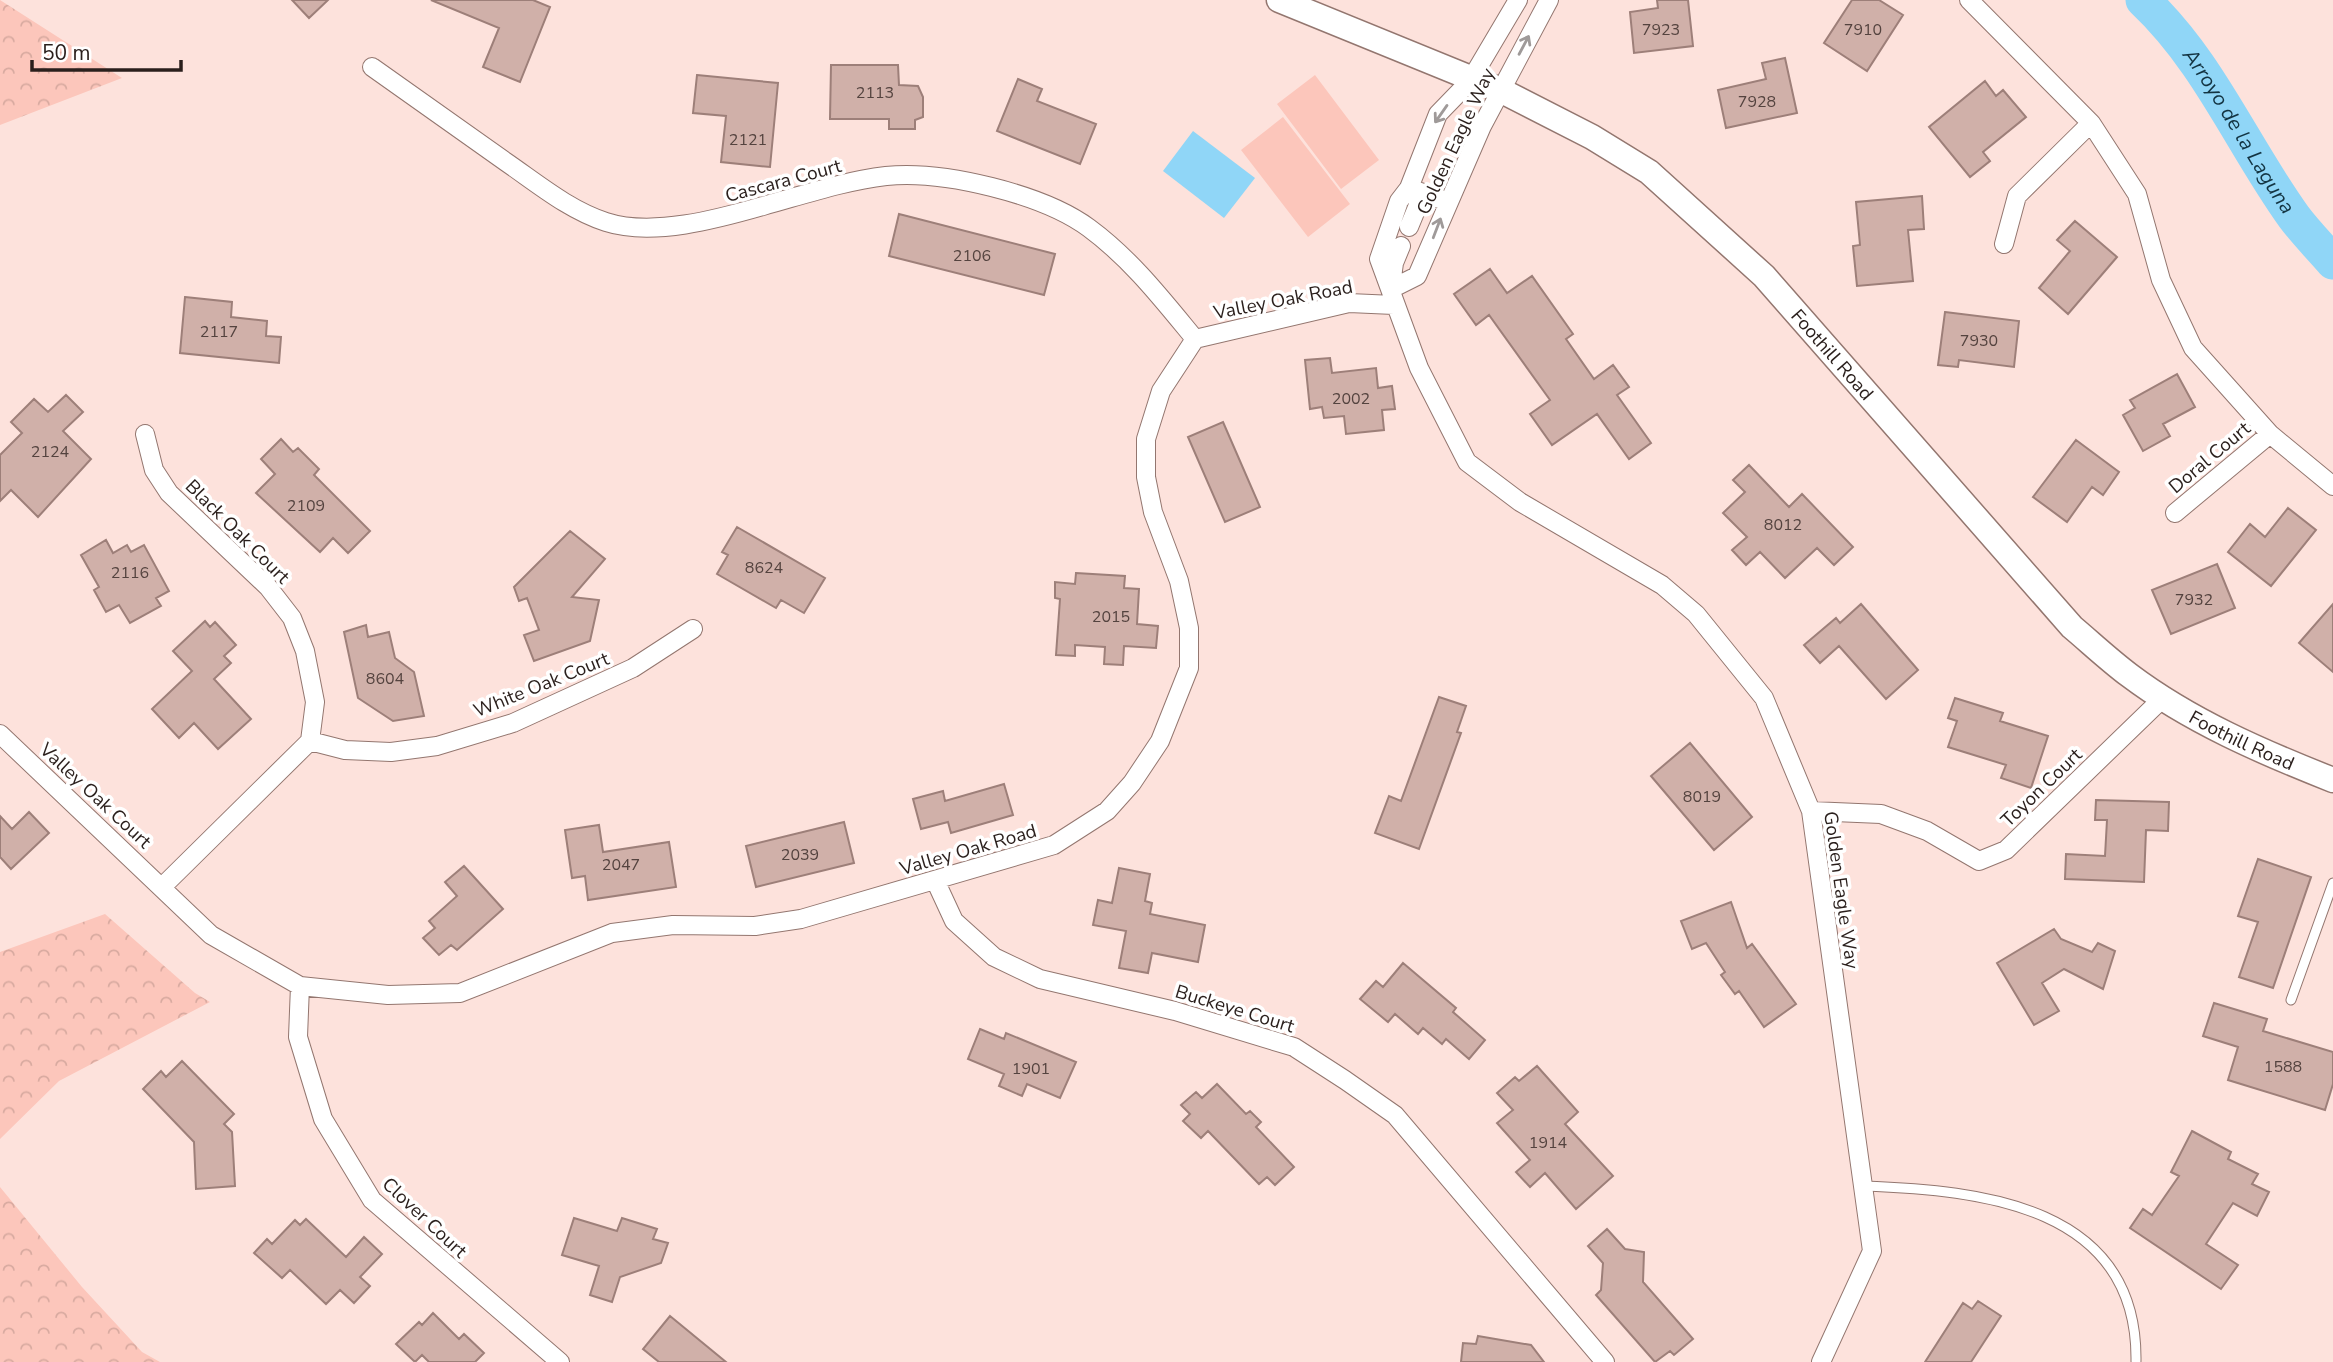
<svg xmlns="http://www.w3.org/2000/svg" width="2333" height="1362" font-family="'Nunito Sans',sans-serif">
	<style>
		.forest { fill: url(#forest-crowns) }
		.pitch { fill: #fcc6bb }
		.water { fill: #90d6f7 }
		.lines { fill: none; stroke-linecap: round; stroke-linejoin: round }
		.river { stroke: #90d6f7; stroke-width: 35 }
		.building { fill: #d0b0a9; stroke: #9d7f79; stroke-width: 2 }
		.service-casing { stroke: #93766f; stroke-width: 11 }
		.minor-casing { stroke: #93766f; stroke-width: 20 }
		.secondary-casing { stroke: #93766f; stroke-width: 27 }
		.service { stroke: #fff; stroke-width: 9 }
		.minor { stroke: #fff; stroke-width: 18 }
		.secondary { stroke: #fff; stroke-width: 24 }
		.oneway { stroke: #9f9a99 }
		.labels { text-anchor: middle; stroke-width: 7; stroke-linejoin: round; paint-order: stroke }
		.number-label { font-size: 16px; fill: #54433f }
		.street-label { font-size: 19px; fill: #2a1f1c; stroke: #fff }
		.water-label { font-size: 21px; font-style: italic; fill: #133442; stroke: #fff }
	</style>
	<defs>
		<pattern id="forest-crowns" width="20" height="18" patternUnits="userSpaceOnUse" patternTransform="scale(1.75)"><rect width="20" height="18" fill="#fcc6bb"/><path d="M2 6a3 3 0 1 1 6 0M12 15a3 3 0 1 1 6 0" fill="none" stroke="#d8aaa0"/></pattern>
	</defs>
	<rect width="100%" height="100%" fill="#fde2dc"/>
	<path class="forest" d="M0,0L122,78L0,125Z
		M105,914L195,993L210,1002L59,1081L0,1139V952Z
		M0,1187L82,1287L142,1352L160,1362H0Z"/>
	<path class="pitch" d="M1315,75L1379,160L1341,189L1277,104Z
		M1283,117L1350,204L1308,237L1241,150Z"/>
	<path class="water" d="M1193,131L1255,178L1224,218L1163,171Z"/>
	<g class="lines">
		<path class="river" id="s1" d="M2143,0C2209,62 2242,145 2294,217C2306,233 2320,247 2333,262"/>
	</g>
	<path class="building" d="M292,0H328L309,18Z
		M431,0H533L550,7L520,82L483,67L499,28Z
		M1657,0H1688L1693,46L1634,53L1630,12L1658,8Z
		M1852,0H1879L1903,15L1867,71L1824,43Z
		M1785,58L1797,113L1726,128L1718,90L1766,79L1762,63Z
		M831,65H898L899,85L918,86L923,97V117L915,120V129H889V119H830Z
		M697,75L778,83L770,167L721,162L726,116L693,113Z
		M1018,79L1042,89L1037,101L1096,124L1080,164L997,131Z
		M1985,81L1996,96L2003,90L2026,117L1983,152L1990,161L1970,177L1929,127Z
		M1922,196L1924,229L1908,230L1913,281L1857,286L1853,246L1860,245L1856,202Z
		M899,214L1055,254L1044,295L889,256Z
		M2075,221L2117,257L2068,314L2039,288L2070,251L2057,240Z
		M1490,269L1507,293L1532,276L1573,334L1566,339L1594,379L1613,365L1629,387L1617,395L1651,443L1629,459L1597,414L1552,445L1530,414L1550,400L1489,315L1476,325L1454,294Z
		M185,297L232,302L231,317L267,321L266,336L281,337L279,363L180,353Z
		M1945,312L2019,321L2014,367L1959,360L1958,367L1938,365Z
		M1330,358L1332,373L1376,368L1378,388L1392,386L1395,409L1382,410L1384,430L1346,434L1344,416L1324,418L1322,407L1310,409L1305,360Z
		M2177,374L2195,407L2163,424L2170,436L2143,451L2123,415L2135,408L2130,400Z
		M66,395L83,412L63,431L91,459L38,517L11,490L0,501V455L22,433L11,422L34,399L48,412Z
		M1223,422L1260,507L1225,522L1188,437Z
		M281,439L293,452L298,448L319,469L314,475L370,531L348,553L333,538L320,552L256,493L275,474L261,459Z
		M2076,440L2119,472L2103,495L2092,487L2067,522L2033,497Z
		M1749,465L1789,507L1802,494L1853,547L1834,565L1817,548L1785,578L1760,552L1746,565L1732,550L1747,537L1723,513L1745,492L1733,480Z
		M2288,508L2316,530L2271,586L2228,552L2250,524L2265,537Z
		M737,527L825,578L804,613L781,600L776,608L717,574L728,555L722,552Z
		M570,531L605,559L572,597L599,600L590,641L534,661L524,635L539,630L527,598L519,601L514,587Z
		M106,540L113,553L127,545L131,552L144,545L169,591L156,598L161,606L130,623L119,605L106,612L94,590L99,587L81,555Z
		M2217,564L2235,608L2171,634L2152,590Z
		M1076,573L1125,576L1124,588L1139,589L1137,624L1158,626L1156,648L1124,646L1123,665L1104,664L1105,647L1075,645V656L1056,655L1060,599L1055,598V582L1075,584Z
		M1861,604L1918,670L1886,699L1839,646L1820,663L1804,645L1836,618L1840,623Z
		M2333,604V672L2299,643Z
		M205,621L210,627L215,622L236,645L224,656L231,663L214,679L251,719L218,749L194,723L179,738L152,709L192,671L173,651Z
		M366,625L368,637L389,632L395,658L414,672L424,716L393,721L358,698L344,632Z
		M1439,697L1466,706L1457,732L1461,733L1419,849L1375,833L1389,796L1401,801Z
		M1955,698L2003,713L2000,721L2048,736L2031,788L2001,778L2006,765L1948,747L1957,721L1948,718Z
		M1690,743L1752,817L1714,850L1651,776Z
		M1004,784L1013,815L951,833L948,822L921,829L913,799L943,791L945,801Z
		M2096,800L2169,802L2168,831L2146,830L2144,882L2065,879L2066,854L2105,856L2107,820H2095Z
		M29,812L49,833L11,869L0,857V816L12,829Z
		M844,822L854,863L756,887L746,846Z
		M599,825L603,852L669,842L676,887L588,900L585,876L572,878L565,830Z
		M2258,859L2311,877L2273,988L2239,977L2258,922L2238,916Z
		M464,866L503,909L457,950L451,945L439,955L423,938L435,928L429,921L457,896L445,882Z
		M1119,868L1150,874L1145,901L1152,903L1150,914L1205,925L1198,962L1152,953L1148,973L1119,968L1126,931L1093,925L1098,900L1112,903Z
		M1731,902L1747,948L1752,944L1796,1004L1764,1027L1739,991L1735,994L1721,975L1725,972L1706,943L1692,949L1681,921Z
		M2054,929L2061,939L2092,952L2098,943L2115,951L2103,989L2064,969L2042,983L2059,1011L2034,1025L1997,963Z
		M1403,963L1456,1008L1453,1012L1485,1040L1469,1059L1446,1039L1442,1044L1423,1028L1418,1034L1395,1014L1388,1022L1360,999L1376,981L1383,987Z
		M2214,1003L2267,1019L2263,1031L2333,1052V1084L2325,1110L2228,1080L2238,1047L2203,1036Z
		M980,1029L1004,1039L1006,1033L1076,1062L1060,1098L1027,1084L1022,1096L999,1086L1004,1074L968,1059Z
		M182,1061L234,1114L224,1124L232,1132L235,1186L196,1189L194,1142L143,1089L161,1071L166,1077Z
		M1537,1066L1578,1112L1565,1124L1613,1176L1576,1209L1545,1173L1530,1187L1516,1172L1530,1160L1497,1123L1513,1110L1497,1093L1515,1077L1519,1081Z
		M1217,1084L1246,1114L1250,1111L1261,1122L1256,1127L1294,1167L1275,1185L1267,1177L1259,1184L1208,1131L1201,1138L1183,1121L1190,1114L1181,1105L1196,1092L1202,1098Z
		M2192,1131L2231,1152L2228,1159L2258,1174L2252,1184L2269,1192L2257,1216L2233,1203L2206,1244L2238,1265L2221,1289L2130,1228L2143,1209L2152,1215L2179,1176L2171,1172Z
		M574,1218L617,1231L622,1218L657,1229L653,1239L668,1243L661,1263L620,1277L612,1302L590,1295L599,1266L562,1255Z
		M306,1219L346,1257L364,1237L382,1254L360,1277L370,1286L354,1303L340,1290L326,1304L290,1270L282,1278L254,1253L267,1239L272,1244L295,1220L300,1225Z
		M1607,1229L1625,1249L1644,1252L1643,1282L1693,1339L1674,1355L1670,1351L1655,1362L1596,1295L1601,1290L1603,1263L1588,1246Z
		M1978,1301L2001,1316L1971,1362H1925L1963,1303L1972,1309Z
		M433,1313L459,1339L464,1334L484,1353L475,1362H429L422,1355L415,1362L396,1344L419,1322L422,1325Z
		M670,1316L726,1362H659L643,1349Z
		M1478,1336L1531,1345L1544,1362H1461L1463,1343L1476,1344Z"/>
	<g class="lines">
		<defs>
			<path id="service" d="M2291,1000L2333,883
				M1863,1186C1982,1190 2138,1206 2136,1361"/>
			<path id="minor" d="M1518,0L1470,81L1438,114L1409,188L1399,201L1379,259L1419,368L1467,462L1520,502L1662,585L1696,614L1764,698L1811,811L1872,1251L1821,1362
				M1969,0L2091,123L2137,194L2161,280L2193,348L2270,434L2333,486
				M372,67C417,99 462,131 506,162C538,184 569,210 606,222C652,237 718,219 763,206C803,195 844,181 886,176C943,170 1043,194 1089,228C1131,259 1162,299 1195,339
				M1409,188L1448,202
				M1409,227L1423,193
				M2004,244L2017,196L2091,123
				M1391,285L1394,263L1401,246
				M1391,289L1417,276L1482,126L1549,0
				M145,434L154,470L169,493L268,587L292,618L305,651L315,702L310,741L163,886
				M2175,513L2270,434
				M0,734L211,935L300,986L388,995L460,993L612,933L673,925L755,926L801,919L1054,845L1107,811L1132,783L1160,741L1189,668V628L1179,581L1153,512L1146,477V439L1161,391L1195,339L1349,303L1394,305
				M310,741L345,750L391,752L437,746L513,723L633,668L693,629
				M1811,811L1881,814L1927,831L1979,861L2006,850L2164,697
				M935,880L954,921L994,957L1040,979L1175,1011L1294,1047L1345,1080L1395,1115L1605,1362
				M300,986L298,1037L323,1119L372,1200L560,1362"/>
			<g id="secondary">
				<path id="s2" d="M1279,0L1500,90L1592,137L1649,172L1764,276L2072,627C2091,643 2109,660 2129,675C2190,721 2262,752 2333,780"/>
			</g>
		</defs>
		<use href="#service" class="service-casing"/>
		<use href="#minor" class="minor-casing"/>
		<use href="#secondary" class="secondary-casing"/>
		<use href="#service" class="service"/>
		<use href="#minor" class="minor"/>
		<use href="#secondary" class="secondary"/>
	</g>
	<defs><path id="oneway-shaft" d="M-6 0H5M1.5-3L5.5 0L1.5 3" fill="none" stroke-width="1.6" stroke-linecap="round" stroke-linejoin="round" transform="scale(1.75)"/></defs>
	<g class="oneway">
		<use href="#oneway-shaft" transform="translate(1524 45) rotate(-62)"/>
		<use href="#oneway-shaft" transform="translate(1441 114) rotate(125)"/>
		<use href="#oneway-shaft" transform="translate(1437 228) rotate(-69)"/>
	</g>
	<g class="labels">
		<g class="number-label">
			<text x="1661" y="35">7923</text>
			<text x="1863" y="35">7910</text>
			<text x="875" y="98">2113</text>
			<text x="1757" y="107">7928</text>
			<text x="748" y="145">2121</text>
			<text x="972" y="261">2106</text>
			<text x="219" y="337">2117</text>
			<text x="1979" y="346">7930</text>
			<text x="1351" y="404">2002</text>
			<text x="50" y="457">2124</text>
			<text x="306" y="511">2109</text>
			<text x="1783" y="530">8012</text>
			<text x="764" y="573">8624</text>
			<text x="130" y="578">2116</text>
			<text x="2194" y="605">7932</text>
			<text x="1111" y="622">2015</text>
			<text x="385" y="684">8604</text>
			<text x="1702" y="802">8019</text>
			<text x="800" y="860">2039</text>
			<text x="621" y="870">2047</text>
			<text x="2283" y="1072">1588</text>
			<text x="1031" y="1074">1901</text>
			<text x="1548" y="1148">1914</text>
		</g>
		<g class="street-label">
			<text transform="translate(1455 141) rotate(-65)" y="7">Golden Eagle Way</text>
			<text transform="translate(783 180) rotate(-15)" y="7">Cascara Court</text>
			<text transform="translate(1283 299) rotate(-11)" y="7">Valley Oak Road</text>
			<text dy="7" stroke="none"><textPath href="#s2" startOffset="668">Foothill Road</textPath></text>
			<text transform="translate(2209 457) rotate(-40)" y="7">Doral Court</text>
			<text transform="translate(238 531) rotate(45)" y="7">Black Oak Court</text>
			<text transform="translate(541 684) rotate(-22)" y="7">White Oak Court</text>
			<text dy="7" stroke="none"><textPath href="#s2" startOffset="1236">Foothill Road</textPath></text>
			<text transform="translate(2041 787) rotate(-44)" y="7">Toyon Court</text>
			<text transform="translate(96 795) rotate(43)" y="7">Valley Oak Court</text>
			<text transform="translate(968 849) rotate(-16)" y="7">Valley Oak Road</text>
			<text transform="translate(1842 890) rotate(82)" y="7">Golden Eagle Way</text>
			<text transform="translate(1235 1008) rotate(17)" y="7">Buckeye Court</text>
			<text transform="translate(425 1217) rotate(43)" y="7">Clover Court</text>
		</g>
		<g class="water-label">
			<text dy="7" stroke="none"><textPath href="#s1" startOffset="163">Arroyo de la Laguna</textPath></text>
		</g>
	</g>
	<path d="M32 60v10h149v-10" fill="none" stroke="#2a1f1c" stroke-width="3.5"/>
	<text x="42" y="60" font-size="21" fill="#2a1f1c" stroke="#ffffff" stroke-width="5" paint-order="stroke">50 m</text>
</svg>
